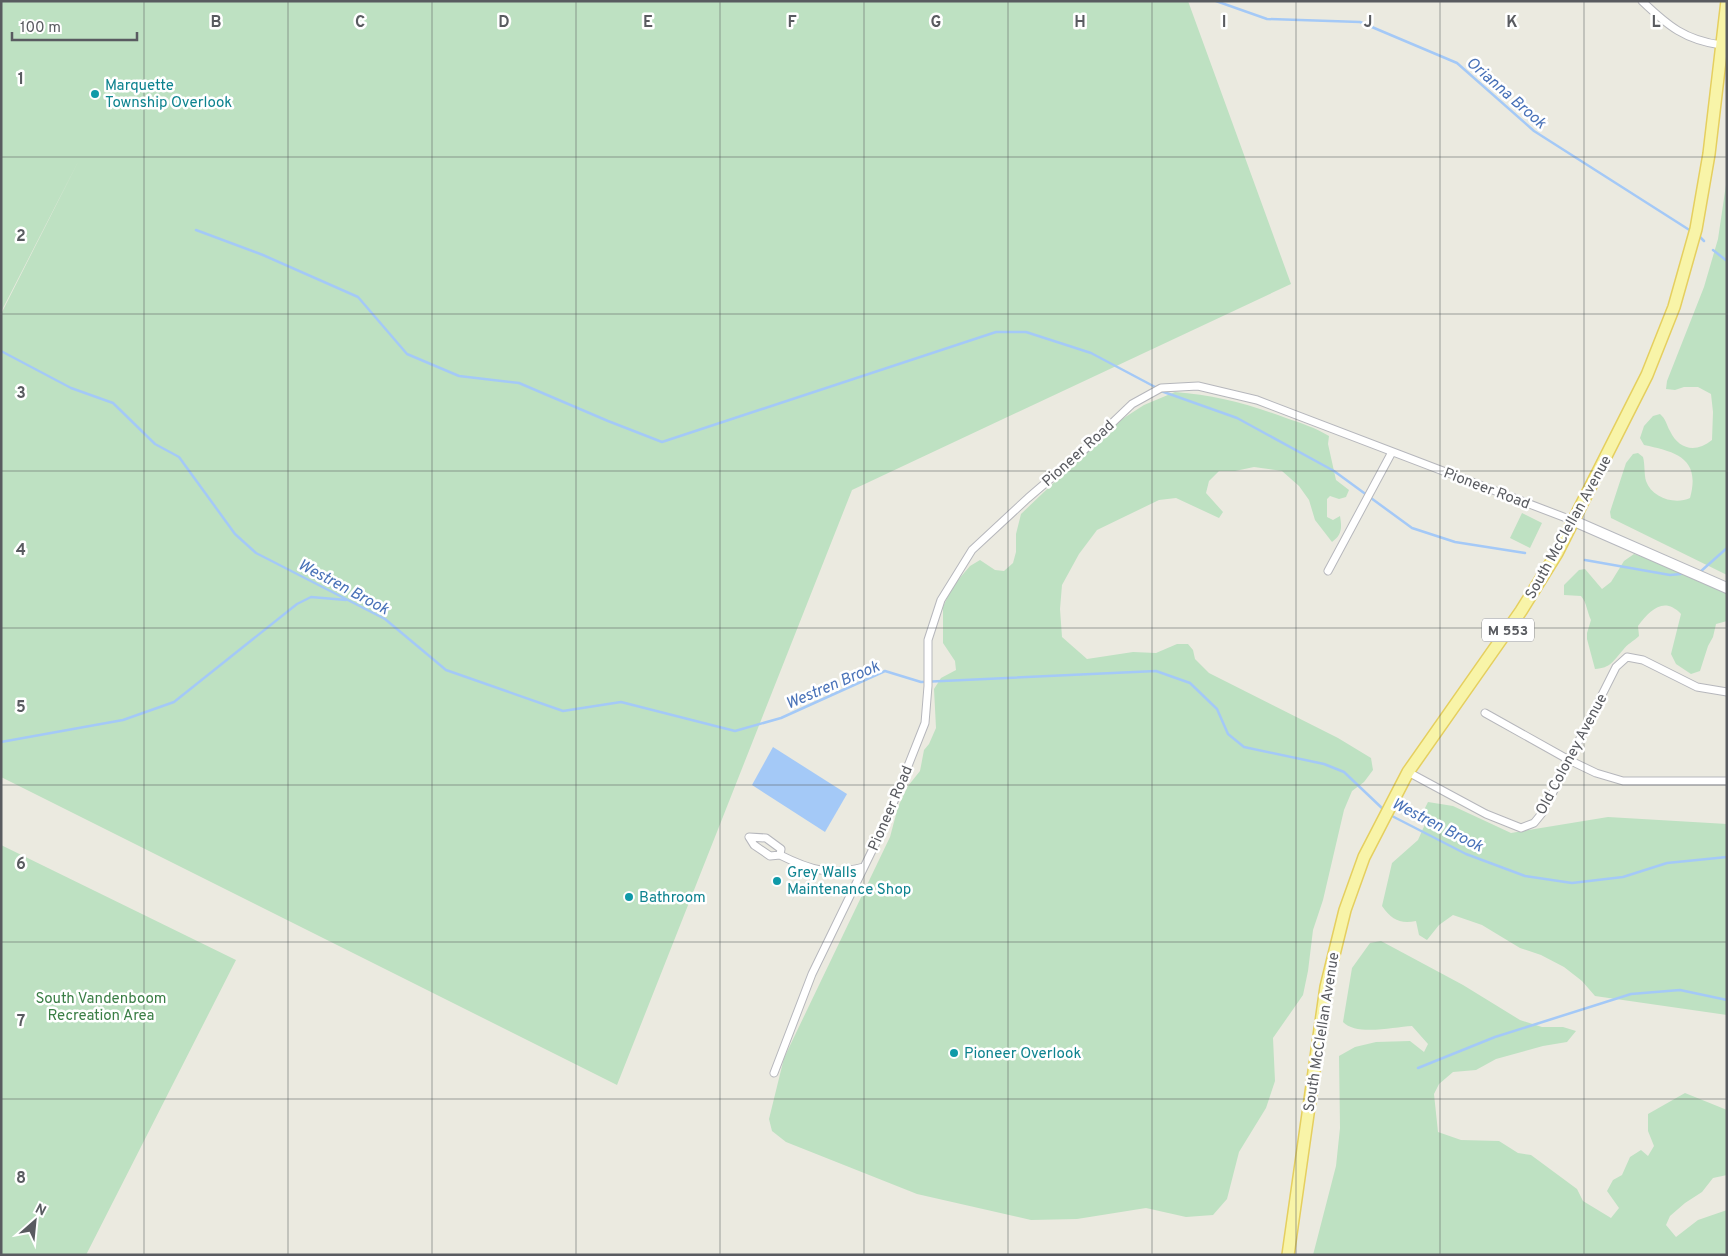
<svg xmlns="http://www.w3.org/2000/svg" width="1728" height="1256" font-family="Overpass,sans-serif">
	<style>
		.green { fill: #bee1c2 }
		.water { fill: #a4c9f7 }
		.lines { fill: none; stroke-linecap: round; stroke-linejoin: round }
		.stream { stroke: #a4c9f7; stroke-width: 2.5 }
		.street-casing { stroke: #b6b7bc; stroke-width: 9 }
		.secondary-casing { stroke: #b6b8be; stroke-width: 12 }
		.primary-casing { stroke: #e5cf5f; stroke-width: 14 }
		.street { stroke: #fff; stroke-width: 7 }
		.secondary { stroke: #fff; stroke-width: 10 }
		.primary { stroke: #f8f4a8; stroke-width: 11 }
		.grid { fill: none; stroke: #595b60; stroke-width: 1; stroke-opacity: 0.55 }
		.culture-dot { fill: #0f9aa8; stroke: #fff; stroke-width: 2 }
		.labels { text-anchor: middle; stroke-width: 5; stroke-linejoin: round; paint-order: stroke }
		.shield { fill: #fff; stroke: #8b8c90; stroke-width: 1 }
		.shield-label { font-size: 14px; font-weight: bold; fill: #595b60 }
		.culture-label { font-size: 15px; fill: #0d838f; stroke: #fff; text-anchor: start }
		.street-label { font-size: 15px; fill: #595b60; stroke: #fff }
		.park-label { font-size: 15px; fill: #3a7e45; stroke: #fff }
		.water-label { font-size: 16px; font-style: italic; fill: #4972b8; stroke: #fff }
		.grid-label { font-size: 16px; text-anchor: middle; font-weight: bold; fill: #595b60; stroke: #fff; stroke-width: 5; stroke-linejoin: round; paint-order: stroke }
	</style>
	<rect width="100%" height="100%" fill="#ebeae0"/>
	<path class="green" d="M1,1H1188L1291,284L852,490L617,1085L1,777V314L79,160L1,312Z
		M1727,178V575L1611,518L1610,512L1626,463L1633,454L1638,453L1643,457C1645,464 1644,474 1646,481C1652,498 1675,505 1690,498C1701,458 1676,452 1644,445L1640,438L1644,426L1653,416L1660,414C1666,419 1666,424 1670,431C1679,450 1696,453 1712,440L1713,412L1711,394L1698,387H1684L1675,390L1666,389L1667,381L1704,287L1718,239Z
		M1175,392C1214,395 1249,404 1286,418C1301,423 1316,428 1329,436L1328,444L1336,480L1349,490L1346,497L1339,499L1330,496L1327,499V517L1333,520L1340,516C1342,528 1342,535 1332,542L1315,520L1309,500L1299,486L1282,471L1254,467L1235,471H1219L1209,481L1206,493L1223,512L1219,518L1176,498L1159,500L1097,530L1079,554L1062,585L1060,609L1062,637L1087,659L1133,652L1156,653L1177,644H1188L1193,650L1195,659L1209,673L1338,738L1371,758L1373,770L1364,782L1352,791L1344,810L1323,900L1313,930L1308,971L1303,995L1273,1038L1275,1081L1266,1108L1239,1152L1227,1199L1213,1215L1186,1217L1146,1208L1077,1219L1031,1220L917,1194L786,1142L772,1131L769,1119L784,1058L890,837L898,807L908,786L920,771L924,750L929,744L936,728L934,689L941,678L956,670L955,661L943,643V607L952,587L970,566L980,560L995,570L1004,571L1013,563L1016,552V534L1021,514L1116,423L1144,405Z
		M1522,513L1542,523L1530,548L1510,538Z
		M1634,554L1669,566L1727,594V621L1716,624L1713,637L1708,646L1700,671L1691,674L1676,664L1671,654L1681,614C1664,596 1650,610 1638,626L1639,636C1634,641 1627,644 1623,650C1613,661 1611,668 1595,669L1587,639V633L1591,620C1587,612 1587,603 1581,596L1564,595V585L1579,570L1585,569L1602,589L1611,582L1624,561Z
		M1428,802L1453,806L1511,833L1608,817L1727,824V1015L1595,996L1582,981L1564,967L1541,955L1520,948L1482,925L1453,915L1439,925L1427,940L1419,935L1416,921C1400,924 1392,920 1382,906L1392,863L1418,840L1426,822L1425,808Z
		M1,845L236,960L86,1255H1Z
		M1381,941L1463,985L1520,1020L1542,1027H1563L1576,1031L1567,1042L1543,1046L1496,1059L1476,1070L1453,1072L1439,1084L1434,1094L1438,1132L1461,1140L1499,1141L1518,1153L1531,1155L1577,1189L1583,1201L1611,1218L1619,1208L1607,1191L1613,1180L1622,1175L1630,1157L1641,1150L1648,1156L1654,1146L1648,1131V1114L1685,1093L1727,1110V1175L1713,1178L1702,1192L1685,1203L1670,1216L1666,1225L1676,1237L1698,1220L1727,1210V1255H1313L1336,1166L1340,1128L1339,1056L1355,1047L1376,1042L1410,1041L1424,1052L1428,1044L1412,1026C1394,1027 1356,1036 1343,1022L1352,968L1370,943Z"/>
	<path class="water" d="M773,747L847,794L825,832L752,785Z"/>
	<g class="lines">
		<path class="stream" d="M1216,1L1267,19L1360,22L1457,63L1534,131L1691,231
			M196,230L263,255L358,297L407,354L459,376L519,383L608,421L662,442L996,332H1026L1091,353L1157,388
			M1698,235L1704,241
			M1713,250L1727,261
			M1,351L71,388L113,403L155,444L179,457L235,534L256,553L385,619L446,670L563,711L621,702L735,731L781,718L885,671L921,682L1156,671L1190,683L1217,709L1228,734L1244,747L1324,764L1344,772L1384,810
			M1161,391L1237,418L1334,471L1412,528L1455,542L1525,553
			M1585,560L1670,575L1681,574
			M1700,572L1727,548
			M1,742L123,720L174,702L297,604L311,597L346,600
			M1390,815L1466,854L1525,876L1572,883L1623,877L1667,863L1727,857
			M1418,1068L1495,1037L1631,994L1680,990L1727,1000"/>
		<defs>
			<path id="street" d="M1642,1C1668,26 1685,40 1721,45
				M1328,571L1392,452
				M1485,713L1569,760L1596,773L1623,781H1727
				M1408,772L1486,814L1521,828L1534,823L1543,812L1616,667L1627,657L1643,660L1697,687L1727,692
				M780,855L770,856L754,845L749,837L766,838L781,849L780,855C810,870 830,876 864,867
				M774,1073L812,974L885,824L925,723L928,686V640L941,600L972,550L1028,498L1084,450L1132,404L1161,388L1198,386L1257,400L1574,521"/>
			<path id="secondary" d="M1574,521L1727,588"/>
			<path id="primary" d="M1288,1255L1326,987L1345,910L1364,857L1408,772L1521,611L1557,553L1647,375L1674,307L1696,229L1709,154L1727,1"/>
		</defs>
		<use href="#street" class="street-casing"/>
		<use href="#secondary" class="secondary-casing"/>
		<use href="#primary" class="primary-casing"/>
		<use href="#street" class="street"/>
		<use href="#secondary" class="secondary"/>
		<use href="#primary" class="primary"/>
	</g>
	<path class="grid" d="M144,1V1255M288,1V1255M432,1V1255M576,1V1255M720,1V1255M864,1V1255M1008,1V1255M1152,1V1255M1296,1V1255M1440,1V1255M1584,1V1255M1,157H1727M1,314H1727M1,471H1727M1,628H1727M1,785H1727M1,942H1727M1,1099H1727"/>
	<g class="culture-dot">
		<circle cx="95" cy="94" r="5"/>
		<circle cx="777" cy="881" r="5"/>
		<circle cx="629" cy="897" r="5"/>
		<circle cx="954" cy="1053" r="5"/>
	</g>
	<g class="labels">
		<rect class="shield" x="1482" y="618.5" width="52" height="23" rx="4"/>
		<g class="shield-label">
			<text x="1508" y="635">M 553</text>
		</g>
		<g class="culture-label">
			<text x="105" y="90">Marquette<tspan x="105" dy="17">Township Overlook</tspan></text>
			<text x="787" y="877">Grey Walls<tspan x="787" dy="17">Maintenance Shop</tspan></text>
			<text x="639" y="902">Bathroom</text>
			<text x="964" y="1058">Pioneer Overlook</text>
		</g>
		<g class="street-label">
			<text transform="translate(1078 453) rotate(-42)" y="5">Pioneer Road</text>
			<text transform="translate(1487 488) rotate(21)" y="5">Pioneer Road</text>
			<text transform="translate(1568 527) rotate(-61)" y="5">South McClellan Avenue</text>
			<text transform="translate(1571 754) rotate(-62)" y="5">Old Coloney Avenue</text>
			<text transform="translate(890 808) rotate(-67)" y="5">Pioneer Road</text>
			<text transform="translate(1321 1032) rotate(-81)" y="5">South McClellan Avenue</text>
		</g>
		<g class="park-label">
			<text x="101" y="1003">South Vandenboom<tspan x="101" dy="17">Recreation Area</tspan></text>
		</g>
		<g class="water-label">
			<text transform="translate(1507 92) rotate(41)" y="6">Orianna Brook</text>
			<text transform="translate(344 586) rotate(28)" y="6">Westren Brook</text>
			<text transform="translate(832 684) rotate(-23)" y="6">Westren Brook</text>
			<text transform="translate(1438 824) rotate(27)" y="6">Westren Brook</text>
		</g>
	</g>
	<g class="grid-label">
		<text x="216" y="27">B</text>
		<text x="360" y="27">C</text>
		<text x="504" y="27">D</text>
		<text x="648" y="27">E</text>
		<text x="792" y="27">F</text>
		<text x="936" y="27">G</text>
		<text x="1080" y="27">H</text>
		<text x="1224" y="27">I</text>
		<text x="1368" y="27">J</text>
		<text x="1512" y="27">K</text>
		<text x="1656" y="27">L</text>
		<text x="21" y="84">1</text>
		<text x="21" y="241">2</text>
		<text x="21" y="398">3</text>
		<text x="21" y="555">4</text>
		<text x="21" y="712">5</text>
		<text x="21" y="869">6</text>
		<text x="21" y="1026">7</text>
		<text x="21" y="1183">8</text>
	</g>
	<rect width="1728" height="1256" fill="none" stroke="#595b60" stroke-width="5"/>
	<g transform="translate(35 1221) rotate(27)" stroke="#ffffff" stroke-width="4" paint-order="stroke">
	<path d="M0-4L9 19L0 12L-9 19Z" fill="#595b60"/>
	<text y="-8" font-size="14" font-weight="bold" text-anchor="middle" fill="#595b60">N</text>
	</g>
	<path d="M12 32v8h125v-8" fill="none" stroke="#595b60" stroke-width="2.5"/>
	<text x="20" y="32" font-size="15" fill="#595b60" stroke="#ffffff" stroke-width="4" paint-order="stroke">100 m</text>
</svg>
